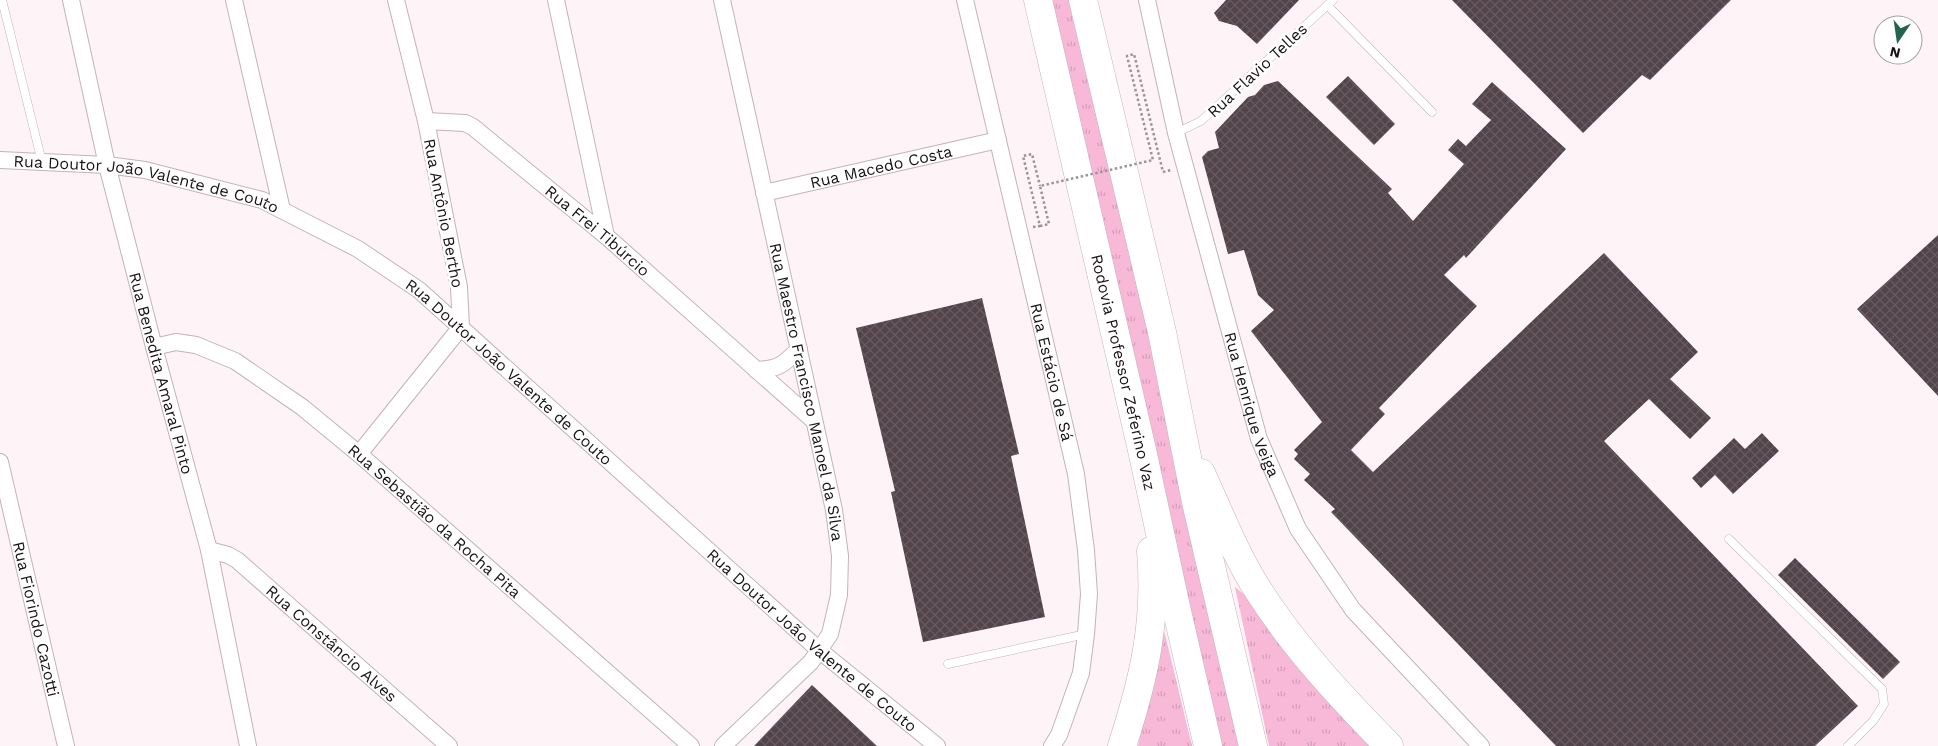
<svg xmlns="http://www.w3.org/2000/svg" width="1938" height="746" font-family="'Work Sans',sans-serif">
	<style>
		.grass { fill: url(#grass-tufts) }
		.building { fill: url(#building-cross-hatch) }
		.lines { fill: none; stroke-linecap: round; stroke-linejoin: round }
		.lane-casing { stroke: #c3b2ba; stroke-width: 9 }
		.street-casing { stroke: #c3b2ba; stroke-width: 18 }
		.highway-casing { stroke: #c3b2ba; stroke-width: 29 }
		.path { stroke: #9b9396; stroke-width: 2.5; stroke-dasharray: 2.5 2.5; stroke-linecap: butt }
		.lane { stroke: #fff; stroke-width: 8 }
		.street { stroke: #fff; stroke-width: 16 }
		.highway { stroke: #fff; stroke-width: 28 }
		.path-bridge { stroke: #9b9396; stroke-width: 2.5; stroke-dasharray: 2.5 2.5; stroke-linecap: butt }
		.labels { text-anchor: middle; stroke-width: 5; stroke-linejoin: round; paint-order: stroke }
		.street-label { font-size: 16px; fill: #181215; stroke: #fff }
	</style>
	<defs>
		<pattern id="grass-tufts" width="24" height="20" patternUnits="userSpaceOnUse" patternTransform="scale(1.25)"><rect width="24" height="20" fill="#f8b9d8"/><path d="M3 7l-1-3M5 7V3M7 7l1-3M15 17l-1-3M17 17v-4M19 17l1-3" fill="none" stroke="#d49eb8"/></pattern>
		<pattern id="building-cross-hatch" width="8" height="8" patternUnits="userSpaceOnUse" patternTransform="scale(1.25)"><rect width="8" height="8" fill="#52444a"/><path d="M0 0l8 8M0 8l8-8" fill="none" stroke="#675b60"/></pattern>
	</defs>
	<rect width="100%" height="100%" fill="#fef4f8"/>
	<path class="grass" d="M1049,0H1072L1245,746H1221Z
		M1235,587L1254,602L1374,746H1269Z
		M1163,626L1192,746H1138Z"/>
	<path class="building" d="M1226,0H1299L1257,44L1237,26L1219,21L1214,13Z
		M1452,0H1731L1650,80L1642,75L1583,133Z
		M1348,76L1395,124L1374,145L1326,97Z
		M1278,81L1392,189L1388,193L1413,221L1464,164L1448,150L1458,139L1466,146L1491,120L1472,104L1492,82L1566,149L1466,258L1464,255L1444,275L1477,306L1379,408L1385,414L1351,450L1373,472L1604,253L1698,352L1670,379L1711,418L1690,439L1649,399L1604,441L1858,706L1815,746H1556L1331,512L1335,509L1304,480L1310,474L1294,459L1298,454L1294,450L1322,422L1251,331L1274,310L1258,295L1244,250L1228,254L1202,157L1208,151L1219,148L1215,132L1248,97L1255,95L1264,85Z
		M1938,235V396L1857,309Z
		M982,298L1019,454L1011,456L1045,617L923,642L891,492L895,491L856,328Z
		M1762,433L1779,451L1733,494L1715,475L1701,488L1692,478L1734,438L1745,449Z
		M1795,558L1900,662L1883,679L1778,575Z
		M812,685L877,746H754Z"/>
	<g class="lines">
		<defs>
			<path id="lane" d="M2,0L42,162
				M1327,5L1432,112
				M1176,133L1201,121L1333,0
				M1729,539L1882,689L1884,704L1873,721L1848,746
				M948,664L1086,634"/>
			<g id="street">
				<path id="s1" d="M71,0L107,165L154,347L209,550L248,746"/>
				<path d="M234,0L282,210"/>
				<path d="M556,0L606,236"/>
				<path id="s2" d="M722,0L834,510L840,556L839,595L830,634L811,662L723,746"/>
				<path id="s3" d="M965,0L1076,474L1086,550L1089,594L1086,634L1081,673L1059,735L1052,746"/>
				<path id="s4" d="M1147,0L1176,133L1259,439L1298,529L1353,610L1481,746"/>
				<path id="s5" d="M426,121L465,123L473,127L606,236L813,420"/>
				<path id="s6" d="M0,160L107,165L145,170L262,200L358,249L419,290L819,650L937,746"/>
				<path id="s7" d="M764,193L998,140"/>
				<path id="s8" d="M154,347L176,342L196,345L235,361L302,407L359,454L691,746"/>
				<path d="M756,370C779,369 783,365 799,349"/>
				<path d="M359,454L461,327L459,287L426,121L396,0"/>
				<path id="s9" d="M0,462L66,746"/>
				<path id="s10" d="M209,550L228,555L237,560L449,746"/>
			</g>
			<g id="highway">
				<path id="s11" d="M1038,0L1142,450L1176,607L1208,746"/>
				<path d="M1083,0L1162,332L1196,502L1253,746"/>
				<path d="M1201,473C1219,512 1235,554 1258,590C1295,648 1341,697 1389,746"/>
				<path d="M1122,746C1144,678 1157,623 1151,551"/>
			</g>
		</defs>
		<use href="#lane" class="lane-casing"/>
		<use href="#street" class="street-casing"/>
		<use href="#highway" class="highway-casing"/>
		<path class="path" d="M1163,172L1171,170
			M1033,227L1040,226L1023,156L1032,154L1040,186"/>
		<use href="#lane" class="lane"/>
		<use href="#street" class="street"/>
		<use href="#highway" class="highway"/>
		<path class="path-bridge" d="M1040,226L1049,224L1040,186L1153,160L1127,56L1134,54L1163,172"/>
	</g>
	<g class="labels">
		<g class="street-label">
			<text transform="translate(1257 70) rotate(-43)" y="6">Rua Flavio Telles</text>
			<text dy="6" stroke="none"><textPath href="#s7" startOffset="120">Rua Macedo Costa</textPath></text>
			<text dy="6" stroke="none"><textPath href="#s6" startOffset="149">Rua Doutor João Valente de Couto</textPath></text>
			<text transform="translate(444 213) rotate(79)" y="6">Rua Antônio Bertho</text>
			<text dy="6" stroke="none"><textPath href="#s5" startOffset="210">Rua Frei Tibúrcio</textPath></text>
			<text dy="6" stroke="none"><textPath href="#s6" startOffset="569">Rua Doutor João Valente de Couto</textPath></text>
			<text dy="6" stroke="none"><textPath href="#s1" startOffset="384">Rua Benedita Amaral Pinto</textPath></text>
			<text dy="6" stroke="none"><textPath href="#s3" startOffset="382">Rua Estácio de Sá</textPath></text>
			<text dy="6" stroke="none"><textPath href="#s11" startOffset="382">Rodovia Professor Zeferino Vaz</textPath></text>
			<text dy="6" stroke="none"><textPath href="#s2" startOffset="401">Rua Maestro Francisco Manoel da Silva</textPath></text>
			<text dy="6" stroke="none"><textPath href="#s4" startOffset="418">Rua Henrique Veiga</textPath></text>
			<text dy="6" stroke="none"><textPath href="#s8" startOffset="341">Rua Sebastião da Rocha Pita</textPath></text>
			<text dy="6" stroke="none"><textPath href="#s9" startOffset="161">Rua Fiorindo Cazotti</textPath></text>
			<text dy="6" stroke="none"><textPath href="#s6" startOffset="974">Rua Doutor João Valente de Couto</textPath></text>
			<text dy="6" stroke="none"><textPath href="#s10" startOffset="156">Rua Constâncio Alves</textPath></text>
		</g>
	</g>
	<g transform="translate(1898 40) rotate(193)"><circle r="24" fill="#ffffff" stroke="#a3a0a1"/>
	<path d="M0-4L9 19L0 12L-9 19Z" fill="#26634e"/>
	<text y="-8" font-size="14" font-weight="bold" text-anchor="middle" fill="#181215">N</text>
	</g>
</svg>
